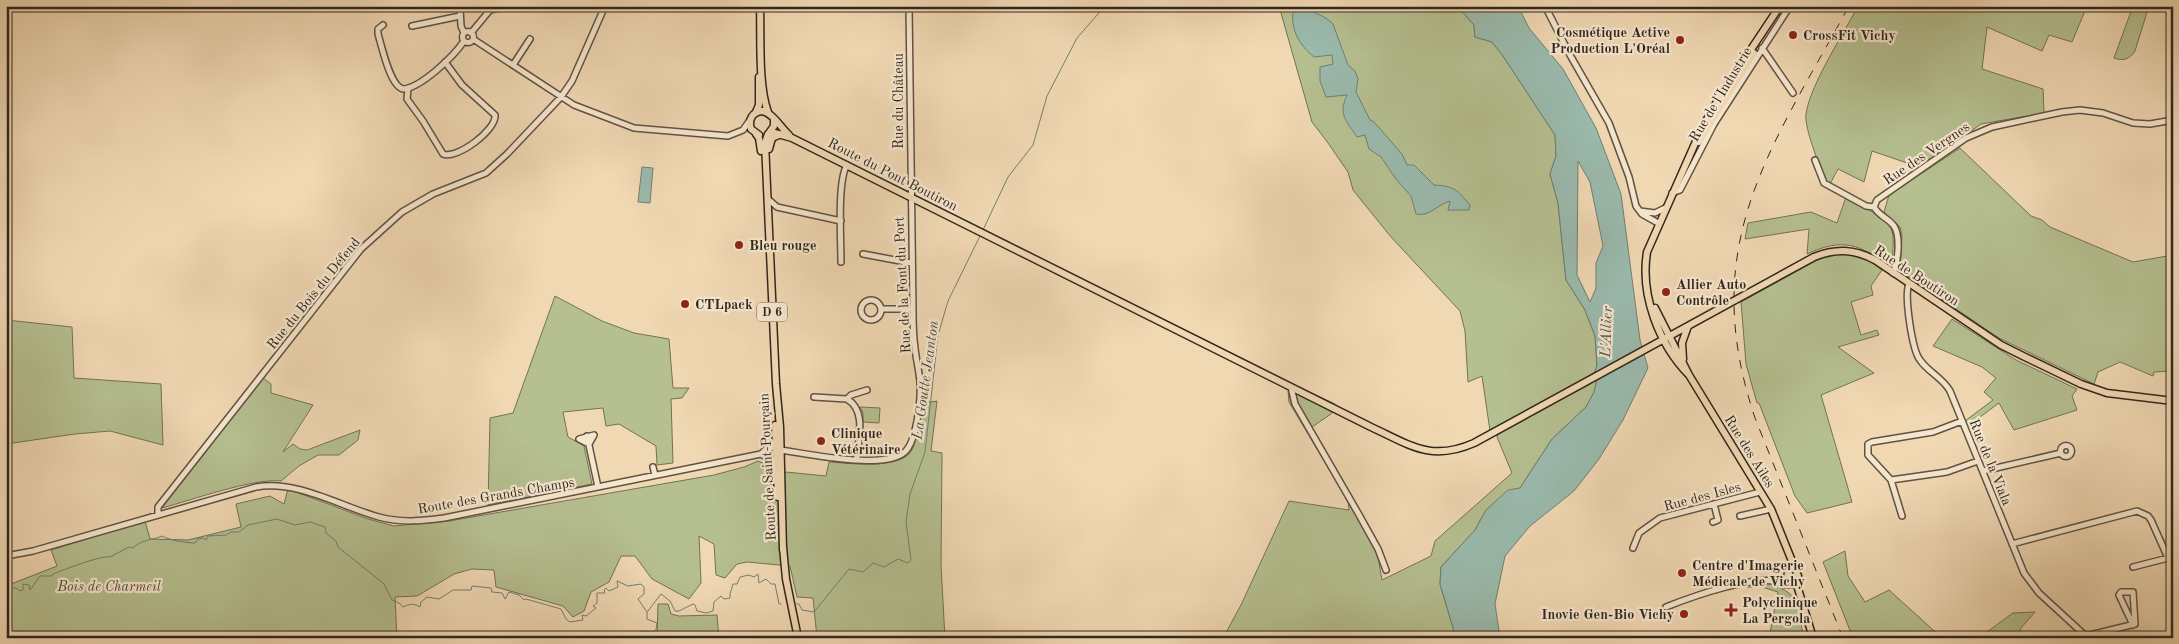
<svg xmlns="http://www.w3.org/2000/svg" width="2179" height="644" font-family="'Old Standard TT',serif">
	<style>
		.green { fill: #b5bf90; stroke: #727256 }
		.water { fill: #9abaad; stroke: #707f73; fill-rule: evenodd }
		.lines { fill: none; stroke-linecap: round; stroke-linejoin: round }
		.stream { stroke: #707f73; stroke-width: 1 }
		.minor-casing { stroke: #605242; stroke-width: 8 }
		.major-casing { stroke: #30261d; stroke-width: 9 }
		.minor { stroke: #f5e6ce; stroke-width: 5 }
		.major { stroke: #f0d8b3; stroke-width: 6 }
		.rail { stroke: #30261d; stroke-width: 1; stroke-dasharray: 9 9; stroke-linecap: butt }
		.poi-dot { fill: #8f2418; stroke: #f5e6ce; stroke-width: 2 }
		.labels { text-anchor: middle; stroke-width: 4.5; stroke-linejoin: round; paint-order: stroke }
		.shield { fill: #f5e6ce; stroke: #6b6052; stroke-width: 1 }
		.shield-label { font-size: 12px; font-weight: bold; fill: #30261d }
		.poi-label { font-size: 14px; font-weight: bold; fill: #30261d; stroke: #f5e6ce; text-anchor: start }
		.street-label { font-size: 14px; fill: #30261d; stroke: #f5e6ce }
		.park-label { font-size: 14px; font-style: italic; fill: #514c3a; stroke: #f5e6ce }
		.water-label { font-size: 15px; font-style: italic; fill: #4a4b41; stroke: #f5e6ce }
	</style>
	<rect width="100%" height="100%" fill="#f0d8b3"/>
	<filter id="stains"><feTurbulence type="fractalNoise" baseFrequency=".004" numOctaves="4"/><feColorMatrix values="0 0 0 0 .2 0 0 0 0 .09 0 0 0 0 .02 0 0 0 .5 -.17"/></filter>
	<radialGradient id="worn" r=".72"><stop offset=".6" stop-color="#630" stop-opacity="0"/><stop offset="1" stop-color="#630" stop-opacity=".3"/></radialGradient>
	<path class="green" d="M1279,6H1457L1474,25L1475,37L1492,42L1503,56L1555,135L1556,156L1550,174L1558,203L1566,280L1585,310L1595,336L1597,365L1594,375L1490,431L1482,376L1468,382L1465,331L1460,311L1391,237L1353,190L1348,172L1328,143L1312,122Z
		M1858,6H2087L2072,42L2049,35L2042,51L1987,27L1982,69L2043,89L2044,113L1981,124L1919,167L1872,151L1864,182L1838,169L1830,184L1825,181C1820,166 1804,128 1806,114C1810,85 1844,33 1858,6Z
		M2133,6H2149L2135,51C2129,60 2123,61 2114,58Z
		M1960,148L2031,216L2042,220L2050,227L2133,262L2173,255V371L2154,372L2153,376L2120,362L2098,372L2094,384L1999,338L1900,271L1902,236L1900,227L1884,212L1889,195Z
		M1846,197C1858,204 1888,218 1892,231C1895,242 1892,256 1891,266C1859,245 1844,237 1807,254L1809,229L1745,239L1748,223L1811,212L1837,223Z
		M1843,252L1866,258L1882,270L1871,286L1873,295L1851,302L1861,335L1877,330L1879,335L1838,347L1874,373L1821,395L1852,502L1807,513L1795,496L1759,403H1757L1746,364L1741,302L1821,258Z
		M555,296L602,321L634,333L669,339L673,388H689L682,398L671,399L673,463L657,465L656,446L619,424L606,426L603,408L563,412L568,437L584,446L592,484L488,505L490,418L513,413Z
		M1952,319L2016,360L2077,389L2072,396L2077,410L2014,430L1999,403L1968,426L1965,421L1993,400L1984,392L1996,378L1982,367L1933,346Z
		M6,320L72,327L74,378L161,384L163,445L110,431L75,434L6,444Z
		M263,378L271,384V393L313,405L283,452L293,444L300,449L307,450L360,430L358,440L339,455H318L299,466L281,481C253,478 192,500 162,508Z
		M1597,380L1594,392L1586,407L1552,439L1520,488L1486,510L1475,530L1441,567L1440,584L1456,638H1223L1241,605L1289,501L1349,510L1348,501L1289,402L1288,391L1299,387L1335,404L1331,414L1312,427L1374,535L1382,580L1431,556L1435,541L1512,473L1497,437L1498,434Z
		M937,401L931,451L942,453L941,566L945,638H817L813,598L797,597L790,566L747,562L737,564L725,578L716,575L714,544L699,536L701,583L689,599L652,579L635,556H621L609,582L591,592L584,611L573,617L563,606L496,587L494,570L472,569L454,574L417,596L395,597L397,638H6V586L57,566L51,550L145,521L150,539L188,540L241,527L236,504L270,496L284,504L288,489L368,519L394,526L449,521L714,475L744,467L758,461L763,463L771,485L786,472L826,476L829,462C849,463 904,471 913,448C918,435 920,417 923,403Z
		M860,407L880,408L879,423L863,422V413Z
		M1845,551L1848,576L1865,602L1889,590L1942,638H1853L1823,562Z
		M1771,583C1776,587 1784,589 1789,593C1800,603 1800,624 1804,638H1769L1778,592L1762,587H1740Z
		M658,604H668L671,614L679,616L717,615L719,638H657Z
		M2035,612L2021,628L2019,638H1972L1980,637L2013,613Z"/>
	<path class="water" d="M1294,6H1304C1313,14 1325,15 1333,24L1348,65L1355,71L1358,79L1356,92L1370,120L1374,122L1402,154L1407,165H1414L1434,185C1455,186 1457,190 1470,205L1469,210H1448L1450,201C1436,205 1430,217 1416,214L1411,196L1396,179L1381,157L1369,149L1365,135L1357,137C1346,120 1338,115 1347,95L1326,97L1320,81V67L1333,64L1332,55L1314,57C1298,44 1289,27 1294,6Z
		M1457,6H1518L1529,28L1563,69L1596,128L1621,194L1640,340L1648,368L1623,420L1599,459L1574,491L1530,526L1505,556L1495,604L1500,638H1456L1440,584L1441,567L1475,530L1486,510L1508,490L1520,488L1552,439L1586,407L1594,392L1597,380L1594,375L1597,365L1595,336L1585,310L1566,280L1558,203L1550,174L1556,156L1555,135L1503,56L1492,42L1475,37L1474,25ZM1578,161L1590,182L1603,246L1596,263V288L1590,302L1577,275Z
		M642,167L653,168L650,203L638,202Z"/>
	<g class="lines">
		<path class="stream" d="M983,230L1008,177L1033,145L1047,96L1077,38L1105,6
			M6,588H16L20,591L23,590V584L29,585L30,590L40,576H52L53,574C63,570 102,555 110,557L129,547L133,548C140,540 153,540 162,536C169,540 186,543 195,543L198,539L203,538L206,540L208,536L226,535L231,532H239L248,525L277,519L295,525L310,522L325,527L326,533L336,541L338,547L384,584L392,600L399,603L403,607C409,604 414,603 420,607L421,602L427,597L439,599L453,590H471L472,586L491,588L492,592L502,593L505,599L509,592L519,595L524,600L526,599L561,609L566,619L570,622L583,620L582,615L586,616L596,608L593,606L597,603V593H605L604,590L606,588L609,591L618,587L617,581L628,586L641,584L644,587V594L638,599L647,612
			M797,604H799L802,610L814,612L849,569L863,572L873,563L884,567L898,559L908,563L911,560L906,522L910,494L925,452L938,335L948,301L980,236
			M648,611L661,594L670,601L675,611H679L693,604L695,605L697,611L706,613L713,611L714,602L721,596L724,599L730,598V594L733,584H737L740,577L749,575L754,577L758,574L759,583L766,579L771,584H775L779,604H781
			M645,638L641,631L653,632L656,630L657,623L647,619V612"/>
		<defs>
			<path id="minor" d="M1545,6L1570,55L1609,123L1629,177L1636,206L1642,214L1658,223
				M2167,6L2173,17
				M460,7L461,26L464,33
				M383,25L378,29V34C382,47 390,86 403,89C421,88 454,56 464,41
				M412,26L460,16
				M462.5 37a5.5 5.5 0 1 1 11 0a5.5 5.5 0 1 1-11 0Z
				M471,33L490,10L510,6
				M473,39L574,105L634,128L728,136L743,130L750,120
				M1762,48L1793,93
				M513,65L530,39
				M408,89L407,99L423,121L443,154C456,160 497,130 495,115L462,85L445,62
				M1815,160L1824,183L1866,206L1874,207
				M1672,193L1680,190L1714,124L1790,6
				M768,199L777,207L841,221
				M1874,207L1877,200L1966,138L1992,127L2062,112L2080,110L2103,113L2133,123L2150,124L2173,120
				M1874,207C1879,216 1888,218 1894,226C1901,237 1898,262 1893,273
				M1640,211L1655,213L1665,208
				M863,254L911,263
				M841,262C841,240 837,181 847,165
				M1909,284C1904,295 1912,350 1920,360C1928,372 1943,378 1950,391L2024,573L2039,593L2088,638
				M861 310a10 10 0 1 1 20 0a10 10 0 1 1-20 0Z
				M882,309H913
				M1291,387L1295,404L1358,513L1378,549L1386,570
				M814,397L847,399L851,395L867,390
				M847,399C867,411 858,439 857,459
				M1962,421L1933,432L1872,442L1868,444V455L1891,480L1947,472L1978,461
				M594,435L589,444L579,439Z
				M587,436L598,487
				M2060.5 451a5.5 5.5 0 1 1 11 0a5.5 5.5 0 1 1-11 0Z
				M761,454L771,460L779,462
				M653,467L655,475
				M1983,471L2061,453
				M1891,480L1902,516
				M158,514V507L361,249L402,212L433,194L486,173L507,154L561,97L572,81L605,6
				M1740,516L1771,509
				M1713,522L1718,520L1714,504
				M2012,544L2137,511L2148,516L2151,520L2168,558L2133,567
				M1633,548L1639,533L1660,518L1760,492
				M6,556L33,551L256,487C298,480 339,506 379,517C401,523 422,521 444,518L761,454L766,449L776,446L781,450C809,454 877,469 902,454C917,446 921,398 920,382C919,370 916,359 915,348C913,335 913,322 913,309L909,6
				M1666,607C1691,597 1757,573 1782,583
				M2086,636L2135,624L2133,592H2121L2119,595L2133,625"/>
			<path id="major" d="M760,6C761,36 758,86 768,112
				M756,112L759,105V77
				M771,132L792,138L1371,427C1410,445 1431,462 1474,443L1814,257C1836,248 1854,249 1875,260L2001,345L2023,356L2081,384L2107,393L2173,401
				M769,133L774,126V120
				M756,134L759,138L761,151
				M768,134L765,143L776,384L780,427L783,550
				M759,135L751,129C748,120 752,112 762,111C773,113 780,127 789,135
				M1699,142L1754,53
				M769,149L772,138L781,134
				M1655,308L1689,375L1771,509L1798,576L1794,584H1784L1779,578L1781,570L1786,566L1794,568
				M1683,359L1682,343L1688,326
				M1689,375C1659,344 1640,296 1647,252L1701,130L1722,93L1780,6
				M775,425L778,497
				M783,547L786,579L798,638
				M1796,582L1813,638"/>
		</defs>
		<use href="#minor" class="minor-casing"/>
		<use href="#major" class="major-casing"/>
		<use href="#minor" class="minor"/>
		<use href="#major" class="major"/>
		<path class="rail" d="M1843,638L1755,418C1697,245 1769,152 1849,6"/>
	</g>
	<g class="poi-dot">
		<circle cx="1793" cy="35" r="5"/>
		<circle cx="1680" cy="40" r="5"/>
		<circle cx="739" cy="245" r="5"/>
		<circle cx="1666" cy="292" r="5"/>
		<circle cx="685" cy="304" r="5"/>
		<circle cx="821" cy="441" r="5"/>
		<circle cx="1682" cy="573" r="5"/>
		<path d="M1728.5 602.5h5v5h5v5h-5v5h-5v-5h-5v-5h5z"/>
		<circle cx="1684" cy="614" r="5"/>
	</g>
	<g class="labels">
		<rect class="shield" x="757" y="302.5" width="30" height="19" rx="4"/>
		<g class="shield-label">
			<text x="772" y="316">D 6</text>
		</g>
		<g class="poi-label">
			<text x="1670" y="37" text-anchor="end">Cosmétique Active<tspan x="1670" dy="16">Production L'Oréal</tspan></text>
			<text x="1803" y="40">CrossFit Vichy</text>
			<text x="749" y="250">Bleu rouge</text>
			<text x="1676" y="289">Allier Auto<tspan x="1676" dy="16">Contrôle</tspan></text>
			<text x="695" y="309">CTLpack</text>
			<text x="831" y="438">Clinique<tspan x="831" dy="16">Vétérinaire</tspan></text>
			<text x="1692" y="570">Centre d'Imagerie<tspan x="1692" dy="16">Médicale de Vichy</tspan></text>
			<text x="1742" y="607">Polyclinique<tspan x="1742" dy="16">La Pergola</tspan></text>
			<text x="1674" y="619" text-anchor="end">Inovie Gen-Bio Vichy</text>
		</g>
		<g class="street-label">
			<text transform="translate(1720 94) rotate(-59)" y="5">Rue de l'Industrie</text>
			<text transform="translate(898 101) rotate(-90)" y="5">Rue du Château</text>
			<text transform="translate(1926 153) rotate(-34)" y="5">Rue des Vergnes</text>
			<text transform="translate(893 174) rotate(27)" y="5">Route du Pont Boutiron</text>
			<text transform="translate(1917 275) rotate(33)" y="5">Rue de Boutiron</text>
			<text transform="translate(902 285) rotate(-93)" y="5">Rue de la Font du Port</text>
			<text transform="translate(313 293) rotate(-51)" y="5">Rue du Bois du Défend</text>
			<text transform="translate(1750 451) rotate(58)" y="5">Rue des Ailes</text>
			<text transform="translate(1991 462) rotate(68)" y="5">Rue de la Viala</text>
			<text transform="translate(767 467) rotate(-93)" y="5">Route de Saint-Pourçain</text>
			<text transform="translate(496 495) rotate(-10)" y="5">Route des Grands Champs</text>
			<text transform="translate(1702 496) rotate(-15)" y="5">Rue des Isles</text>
		</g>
		<g class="park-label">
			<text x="109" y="591">Bois de Charmeil</text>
		</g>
		<g class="water-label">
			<text transform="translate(1606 332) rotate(-88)" y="5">L'Allier</text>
			<text transform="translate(925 380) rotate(-82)" y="5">La Goutte Jeanton</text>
		</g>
	</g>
	<rect width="2179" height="644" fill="none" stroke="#f0d8b3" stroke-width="25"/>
	<rect x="8" y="8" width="2164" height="629" fill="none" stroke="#30261d" stroke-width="2.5"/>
	<rect x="12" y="12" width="2154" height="619" fill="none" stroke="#30261d"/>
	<rect width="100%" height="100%" filter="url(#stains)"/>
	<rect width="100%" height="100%" fill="url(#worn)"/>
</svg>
